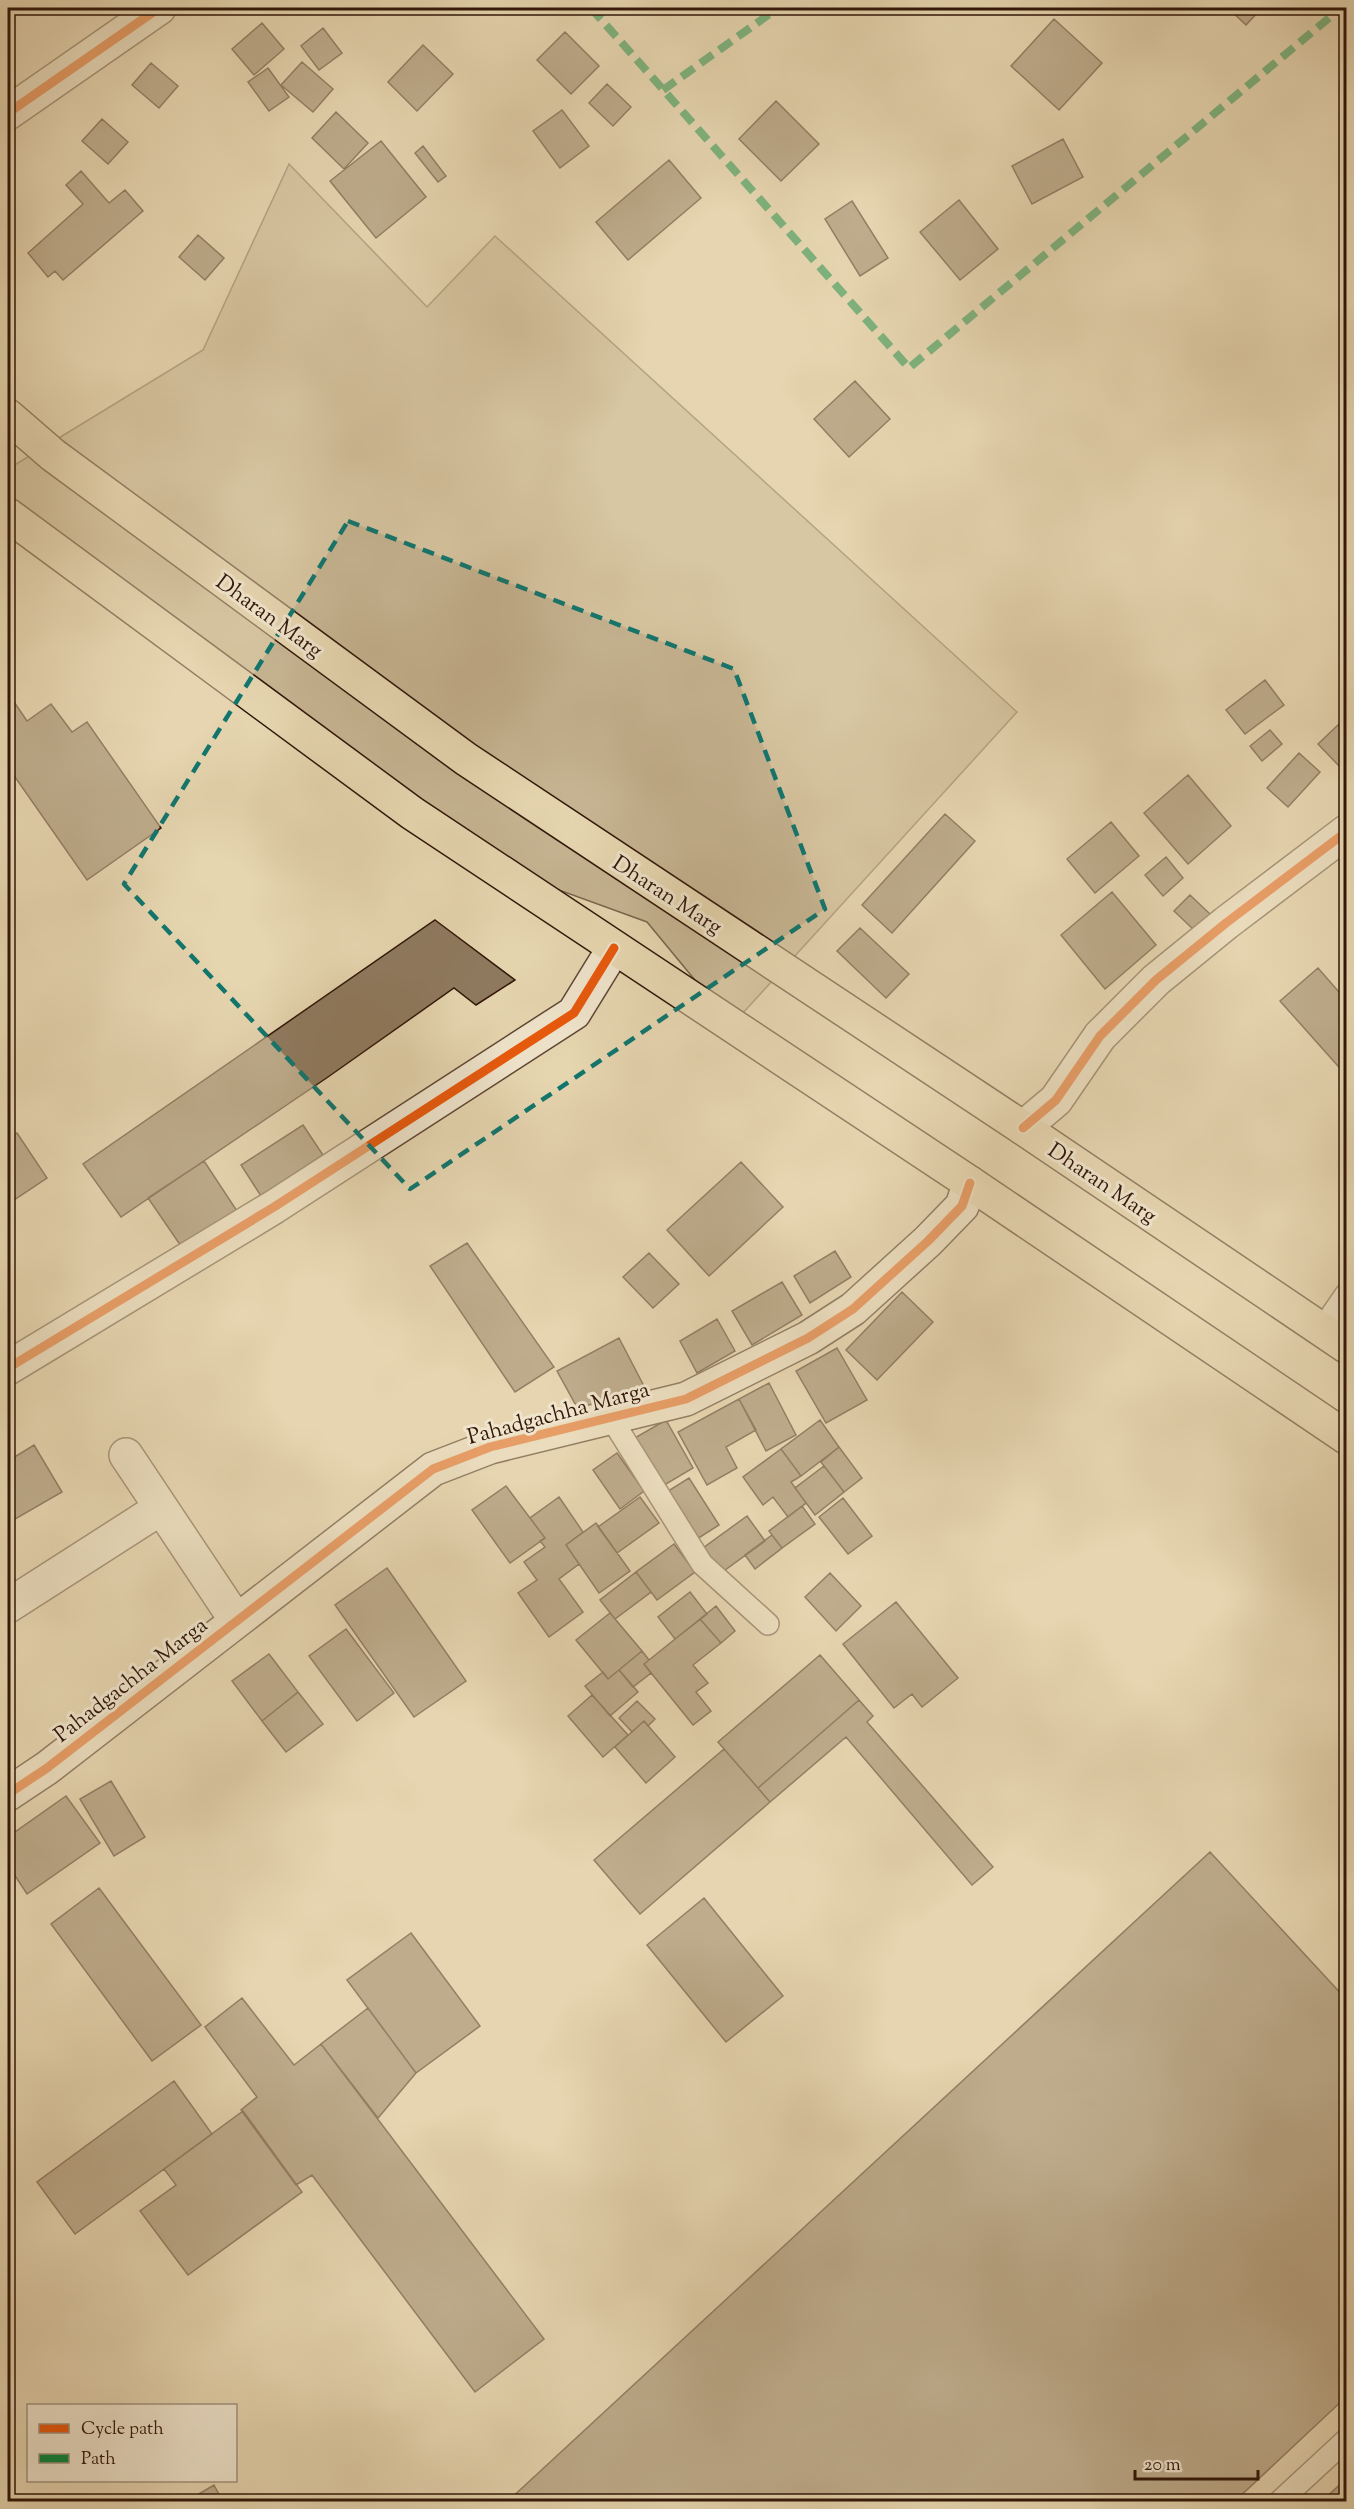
<svg xmlns="http://www.w3.org/2000/svg" width="1354" height="2509" font-family="'Sorts Mill Goudy',serif">
	<style>
		.green { fill: #c7b593; stroke: #7c664e; stroke-width: 1.5 }
		.building { fill: #8f7a5f; stroke: #311608; stroke-width: 1.5 }
		.lines { fill: none; stroke-linecap: round; stroke-linejoin: round }
		.lane-casing { stroke: #5e4632; stroke-width: 24 }
		.street-casing { stroke: #5e4632; stroke-width: 36 }
		.secondary-casing { stroke: #311608; stroke-width: 36 }
		.primary-casing { stroke: #311608; stroke-width: 36 }
		.lane { stroke: #efe4cc; stroke-width: 21 }
		.street { stroke: #efe4cc; stroke-width: 33 }
		.secondary { stroke: #efe4cc; stroke-width: 33 }
		.primary { stroke: #e6d6b0; stroke-width: 33 }
		.quiet { stroke: #00873e; stroke-width: 8; stroke-dasharray: 15 8; stroke-linecap: butt }
		.cycleway-casing { stroke: #efe4cc; stroke-width: 13 }
		.cycleway { stroke: #e8590c; stroke-width: 9 }
		.marked { fill: none; stroke: #0f766e; stroke-width: 4.5; stroke-dasharray: 12 8; stroke-linejoin: round }
		.labels { text-anchor: middle; stroke-width: 6; stroke-linejoin: round; paint-order: stroke }
		.street-label { font-size: 22px; fill: #311608; stroke: #efe4cc }
	</style>
	<rect width="100%" height="100%" fill="#e6d6b0"/>
	<filter id="stains"><feTurbulence type="fractalNoise" baseFrequency=".00333" numOctaves="4"/><feColorMatrix values="0 0 0 0 .2 0 0 0 0 .09 0 0 0 0 .02 0 0 0 .5 -.17"/></filter>
	<radialGradient id="worn" r=".72"><stop offset=".6" stop-color="#630" stop-opacity="0"/><stop offset="1" stop-color="#630" stop-opacity=".3"/></radialGradient>
	<path class="green" d="M289,164L427,307L495,236L1017,712L732,1025L647,922L490,865L8,515V469L203,350Z"/>
	<path class="building" d="M1228,8H1262L1246,25Z
		M1054,19L1102,63L1059,110L1011,66Z
		M262,23L284,49L254,75L232,49Z
		M323,28L342,53L319,70L301,46Z
		M565,32L599,66L571,94L537,60Z
		M423,45L453,74L417,111L388,82Z
		M302,62L333,89L313,112L281,85Z
		M151,63L178,86L159,108L132,85Z
		M268,68L289,97L269,111L248,82Z
		M607,84L631,107L613,126L589,103Z
		M776,101L819,144L781,181L739,139Z
		M562,110L589,146L560,168L533,131Z
		M336,112L368,143L344,169L312,138Z
		M102,119L128,142L108,164L82,141Z
		M1063,139L1083,177L1032,204L1012,166Z
		M381,141L426,197L376,238L330,181Z
		M423,146L446,176L438,182L415,153Z
		M669,160L701,198L628,260L596,222Z
		M81,171L109,203L125,190L143,211L63,280L55,271L48,277L28,253L83,204L66,185Z
		M959,200L998,249L960,280L920,232Z
		M852,201L888,258L860,276L825,219Z
		M198,235L224,258L205,280L179,257Z
		M855,381L890,419L849,457L814,419Z
		M1265,680L1284,705L1245,734L1226,710Z
		M8,693L27,721L51,704L72,732L87,722L161,828L87,880L8,767Z
		M1339,724L1346,732V761L1340,767L1318,744Z
		M1270,730L1282,744L1262,761L1250,746Z
		M1299,753L1320,772L1288,807L1267,788Z
		M1188,775L1231,826L1188,864L1144,813Z
		M945,814L975,841L892,933L862,905Z
		M1111,822L1139,856L1095,893L1067,859Z
		M1166,857L1183,878L1163,896L1145,875Z
		M1112,892L1156,945L1105,989L1061,935Z
		M1190,895L1211,915L1195,931L1174,911Z
		M435,920L515,980L476,1005L454,988L328,1077L121,1217L83,1164Z
		M860,928L909,974L886,998L837,951Z
		M1318,968L1346,1000V1075L1280,1001Z
		M303,1125L323,1155L261,1196L241,1165Z
		M17,1133L47,1178L8,1204V1139Z
		M204,1161L239,1214L185,1252L148,1198Z
		M741,1162L783,1207L709,1276L667,1230Z
		M467,1243L554,1367L515,1392L430,1266Z
		M835,1251L851,1277L810,1303L794,1276Z
		M649,1253L679,1284L653,1308L623,1277Z
		M782,1282L802,1315L752,1345L732,1311Z
		M902,1292L933,1322L877,1380L846,1350Z
		M717,1319L735,1351L697,1373L680,1341Z
		M619,1338L646,1390L578,1409L557,1371Z
		M837,1348L867,1400L826,1423L796,1371Z
		M769,1383L796,1435L766,1451L739,1399Z
		M739,1399L756,1430L726,1447L737,1468L707,1485L678,1432Z
		M666,1420L693,1468L661,1487L633,1439Z
		M820,1420L839,1447L801,1476L781,1449Z
		M34,1445L62,1492L10,1522L8,1518V1461Z
		M839,1447L862,1478L844,1492L821,1462Z
		M781,1449L801,1476L791,1482L806,1503L788,1517L773,1497L763,1505L743,1477Z
		M617,1453L644,1491L620,1509L593,1470Z
		M824,1466L844,1492L815,1515L795,1488Z
		M689,1478L719,1525L694,1541L665,1493Z
		M506,1486L545,1538L510,1563L472,1510Z
		M559,1497L583,1532L566,1545L579,1564L559,1579L583,1612L549,1637L518,1593L537,1580L524,1562L545,1547L540,1541L545,1538L530,1518Z
		M640,1497L659,1523L617,1553L598,1527Z
		M843,1498L872,1536L848,1554L819,1517Z
		M802,1506L815,1524L782,1548L769,1531Z
		M747,1516L765,1541L721,1573L703,1548Z
		M596,1523L630,1571L599,1593L566,1545Z
		M772,1535L782,1548L755,1569L745,1555Z
		M674,1544L695,1572L657,1600L636,1572Z
		M387,1568L466,1681L414,1717L335,1605Z
		M636,1572L651,1592L615,1619L600,1600Z
		M830,1573L861,1606L836,1631L805,1597Z
		M690,1592L707,1614L675,1639L658,1617Z
		M896,1602L958,1678L922,1707L912,1694L894,1708L843,1644Z
		M716,1606L735,1631L721,1643L700,1619Z
		M610,1613L642,1651L608,1679L576,1640Z
		M700,1619L721,1643L693,1665L708,1683L696,1692L711,1711L693,1725L644,1664Z
		M346,1629L394,1693L357,1721L309,1656Z
		M642,1651L649,1660L644,1664L651,1673L633,1687L619,1670Z
		M269,1654L298,1692L262,1721L232,1681Z
		M820,1655L859,1700L758,1788L718,1742Z
		M619,1670L638,1692L610,1716L585,1686L603,1672L608,1679Z
		M298,1692L323,1724L286,1752L262,1721Z
		M592,1695L628,1735L603,1757L568,1716Z
		M859,1700L873,1716L867,1722L993,1867L972,1885L846,1737L770,1802L758,1788Z
		M637,1701L655,1719L648,1726L644,1721L632,1732L619,1718Z
		M644,1721L675,1757L646,1783L615,1747Z
		M724,1749L770,1802L640,1914L594,1860Z
		M111,1781L145,1837L114,1856L80,1799Z
		M66,1796L100,1843L27,1894L8,1865V1837Z
		M1210,1852L1346,1999V2397L1234,2502H507Z
		M99,1888L201,2025L152,2061L51,1924Z
		M704,1898L783,1996L726,2042L647,1945Z
		M411,1933L480,2026L416,2073L347,1980Z
		M242,1998L294,2065L321,2044L544,2339L475,2392L312,2175L296,2185L241,2110L257,2097L205,2027Z
		M368,2008L416,2073L378,2118L321,2044Z
		M174,2081L212,2134L75,2234L37,2182Z
		M243,2111L302,2192L188,2275L140,2211L176,2185L164,2169Z
		M1346,2479V2502H1321Z
		M214,2485L223,2502H185Z"/>
	<g class="lines">
		<defs>
			<path id="lane" d="M1322,1329L1346,1294
				M611,1418L702,1564L768,1624
				M1279,2502L1346,2440"/>
			<path id="street" d="M8,113L159,8
				M1023,1128L1056,1100L1100,1036L1156,980L1226,923L1346,832
				M8,1368L274,1207L574,1013L614,948
				M126,1455L236,1620
				M8,1606L161,1508"/>
			<path id="secondary" d="M8,1794L47,1768L433,1469L490,1447L686,1399L808,1338L853,1309L928,1241L962,1206L970,1183"/>
			<path id="primary" d="M8,416L53,455L466,759L1023,1128L1346,1346
				M8,515L412,813L970,1183L1346,1437"/>
		</defs>
		<use href="#lane" class="lane-casing"/>
		<use href="#street" class="street-casing"/>
		<use href="#secondary" class="secondary-casing"/>
		<use href="#primary" class="primary-casing"/>
		<use href="#lane" class="lane"/>
		<use href="#street" class="street"/>
		<use href="#secondary" class="secondary"/>
		<use href="#primary" class="primary"/>
		<path class="quiet" d="M591,8L909,368L1341,8
			M663,90L778,8"/>
		<defs>
			<path id="cycleway" d="M8,113L159,8
				M1023,1128L1056,1100L1100,1036L1156,980L1226,923L1346,832
				M8,1368L274,1207L574,1013L614,948
				M8,1794L47,1768L433,1469L490,1447L686,1399L808,1338L853,1309L928,1241L962,1206L970,1183"/>
		</defs>
		<use href="#cycleway" class="cycleway-casing"/>
		<use href="#cycleway" class="cycleway"/>
	</g>
	<path d="M0 0H1354V2509H0ZM348,521L734,669L825,909L410,1189L124,884Z" fill="#e6d6b0" fill-opacity=".55" fill-rule="evenodd"/>
	<path class="marked" d="M348,521L734,669L825,909L410,1189L124,884Z"/>
	<g class="labels">
		<g class="street-label">
			<text transform="translate(270 615) rotate(36)" y="8">Dharan Marg</text>
			<text transform="translate(668 894) rotate(33)" y="8">Dharan Marg</text>
			<text transform="translate(1103 1182) rotate(34)" y="8">Dharan Marg</text>
			<text transform="translate(558 1412) rotate(-15)" y="8">Pahadgachha Marga</text>
			<text transform="translate(130 1679) rotate(-38)" y="8">Pahadgachha Marga</text>
		</g>
	</g>
	<rect width="1354" height="2509" fill="none" stroke="#e6d6b0" stroke-width="30"/>
	<rect x="9" y="9" width="1336" height="2491" fill="none" stroke="#311608" stroke-width="3"/>
	<rect x="15" y="15" width="1324" height="2479" fill="none" stroke="#311608" stroke-width="1.5"/>
	<rect x="27" y="2404" width="210" height="78" fill="#efe4cc" stroke="#a3927e" stroke-width="1.5"/>
	<rect x="39" y="2424" width="30" height="9" fill="#e8590c" stroke="#a3927e" stroke-width="1.5"/>
	<text x="81" y="2434" font-size="18" fill="#311608">Cycle path</text>
	<rect x="39" y="2454" width="30" height="9" fill="#00873e" stroke="#a3927e" stroke-width="1.5"/>
	<text x="81" y="2464" font-size="18" fill="#311608">Path</text>
	<path d="M1135 2470v9h123v-9" fill="none" stroke="#311608" stroke-width="3"/>
	<text x="1144" y="2470" font-size="18" fill="#311608" stroke="#efe4cc" stroke-width="4.5" paint-order="stroke">20 m</text>
	<rect width="100%" height="100%" filter="url(#stains)"/>
	<rect width="100%" height="100%" fill="url(#worn)"/>
</svg>
